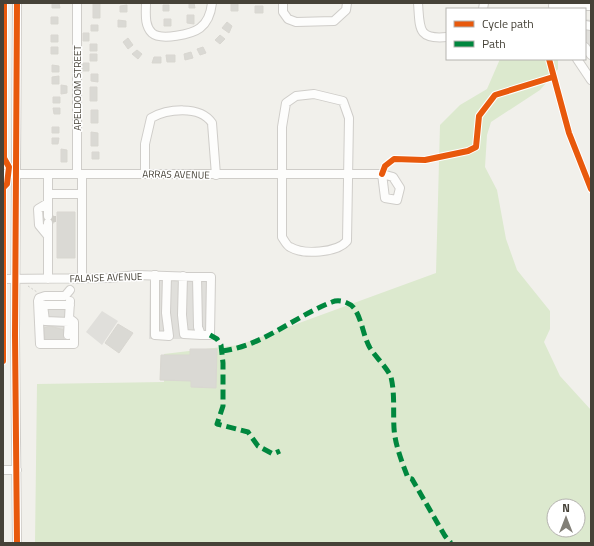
<svg xmlns="http://www.w3.org/2000/svg" width="594" height="546" font-family="'Titillium Web',sans-serif">
	<style>
		.green { fill: #dce9ce; fill-rule: evenodd }
		.parking { fill: #e0dfdb }
		.building { fill: #dad9d4; stroke: #d9d7d1 }
		.lines { fill: none; stroke-linecap: round; stroke-linejoin: round }
		.minor-tunnel { stroke: #cfcdc7; stroke-width: 8; stroke-dasharray: 8 4; stroke-linecap: butt }
		.minor-casing { stroke: #cfcdc9; stroke-width: 10 }
		.path { stroke: #d1d0cb; stroke-width: 1; stroke-dasharray: 2 2; stroke-linecap: butt }
		.minor { stroke: #fdfdfc; stroke-width: 8 }
		.quiet { stroke: #00873e; stroke-width: 5; stroke-dasharray: 10 5; stroke-linecap: butt }
		.cycleway-casing { stroke: #fff; stroke-width: 8 }
		.cycleway { stroke: #e8590c; stroke-width: 6 }
		.labels { text-anchor: middle; stroke-width: 3; stroke-linejoin: round; paint-order: stroke }
		.street-label { font-size: 10px; fill: #464238; stroke: #fff }
	</style>
	<rect width="100%" height="100%" fill="#f1f0eb"/>
	<path class="green" d="M500,59H558V69L540,90L491,122L487,135L485,167L497,190L506,239L517,270L550,311V329L544,342L560,376L591,410V543H35L37,384L164,382V354L239,345L436,273L440,125L460,105L487,89ZM554,506H578V530H554Z"/>
	<path class="parking" d="M585,19L591,20V62L585,52Z
		M150,276L213,277L212,339H149Z
		M68,297L64,330L44,328V298Z
		M102,311L118,321L102,345L86,332Z"/>
	<path class="building" d="M52,3H59L60,8H52Z
		M189,3H194L195,8H189Z
		M93,4H100V18H93Z
		M231,4H238V11H231Z
		M127,5V12H120V6Z
		M163,5H169V11H163Z
		M255,6H263V13H255Z
		M187,15H194V24L187,23Z
		M51,17H58V24H51Z
		M164,19H171V26H164Z
		M118,20L126,21V27H118Z
		M227,22L232,26L229,33L222,28Z
		M91,25H98V31H91Z
		M83,33H89V41H83Z
		M51,35H58V42H51Z
		M220,35L225,39L220,44L215,40Z
		M128,38L133,45L128,49L123,42Z
		M90,44H97V51H90Z
		M51,47H58V54H51Z
		M203,47L206,53L200,55L197,49Z
		M137,50L142,54L138,59L132,54Z
		M191,52L193,58L185,60L184,54Z
		M90,54H97V61H90Z
		M166,55H175V62H167Z
		M154,57H161V63H152Z
		M83,63H89V71H82Z
		M52,65L59,66V72H52Z
		M91,74H98V82L91,81Z
		M59,76V84H52V77Z
		M61,85L67,86V93L61,94Z
		M90,87H97V101H90Z
		M53,97H60V103H53Z
		M53,108H60V114H54Z
		M91,110H98V123H91Z
		M52,127H59V133H52Z
		M91,132L98,133V146H91Z
		M52,138H59L58,144H52Z
		M61,149L67,150V162H61Z
		M92,152H99V159H92Z
		M57,212H75V258H57Z
		M42,216H54V223L42,222Z
		M118,324L133,333L119,353L105,343Z
		M50,326L64,330V342L45,344L44,328Z
		M190,349H217L216,388L191,387V381L160,380L161,355H190Z"/>
	<g class="lines">
		<path class="minor-tunnel" d="M52,216V222"/>
		<defs>
			<path id="minor" d="M17,3L15,335L17,543
				M77,3V174
				M146,3C146,13 144,25 152,33C161,41 192,34 200,28C208,22 211,12 212,3
				M283,3V12L288,19L296,22L334,21L346,10L347,3
				M418,3C420,28 417,40 447,37
				M553,6H576V3
				M483,9L484,3
				M576,9V6H591
				M585,25L591,26
				M585,47L591,55
				M577,59L591,80
				M314,94L343,101L349,118L347,241C337,253 303,255 290,247C287,246 284,240 282,237V127L286,103L296,96Z
				M3,174H382L393,177L400,188L397,200L385,198L382,174
				M48,174V203L38,209L39,225L48,236V279
				M145,174V144L151,118C167,109 200,105 212,123L216,175
				M48,194H82
				M48,203V216
				M48,223V236
				M155,275V335L169,336L166,313L167,276
				M183,276L182,315L184,334L201,335L198,327L197,277H211L210,335H201
				M3,279L109,278L137,275L197,277
				M82,279V174
				M70,319L74,322V344H40L38,301L39,298L45,296H65L70,290
				M69,322L45,321L43,305H70
				M68,335L70,301
				M3,470H17"/>
		</defs>
		<use href="#minor" class="minor-casing"/>
		<path class="path" d="M28,286L37,292"/>
		<use href="#minor" class="minor"/>
		<path class="quiet" d="M210,335L217,339L221,345L223,363V406L217,424L248,432L258,446L273,454L280,451
			M222,351C263,346 295,316 332,302C339,299 349,302 354,308C362,319 363,336 370,348C375,356 388,369 391,377C395,394 393,411 394,428C395,445 402,462 408,478L412,479L445,536L451,543"/>
		<defs>
			<path id="cycleway" d="M17,3L15,335L17,543
				M549,59L569,133L591,189
				M382,174L385,166L394,159L425,160L468,151L476,147L479,116L495,95L553,77
				M3,361V188L7,184L9,167L4,158V3"/>
		</defs>
		<use href="#cycleway" class="cycleway-casing"/>
		<use href="#cycleway" class="cycleway"/>
	</g>
	<g class="labels">
		<g class="street-label">
			<text transform="translate(77 88) rotate(-90)" y="4">APELDOOM STREET</text>
			<text transform="translate(176 174) rotate(1)" y="4">ARRAS AVENUE</text>
			<text transform="translate(106 277) rotate(-2)" y="4">FALAISE AVENUE</text>
		</g>
	</g>
	<rect width="594" height="546" fill="none" stroke="#464238" stroke-width="8"/>
	<rect x="446" y="8" width="140" height="52" fill="#ffffff" stroke="#b5b3af"/>
	<rect x="454" y="21" width="20" height="6" fill="#e8590c" stroke="#b5b3af"/>
	<text x="482" y="28" font-size="12" fill="#464238">Cycle path</text>
	<rect x="454" y="41" width="20" height="6" fill="#00873e" stroke="#b5b3af"/>
	<text x="482" y="48" font-size="12" fill="#464238">Path</text>
	<g transform="translate(566 518)"><circle r="19" fill="#ffffff" stroke="#b5b3af"/>
	<path d="M0-3L7 15L0 10L-7 15Z" fill="#827f77"/>
	<text y="-6" font-size="11" font-weight="bold" text-anchor="middle" fill="#464238">N</text>
	</g>
</svg>
